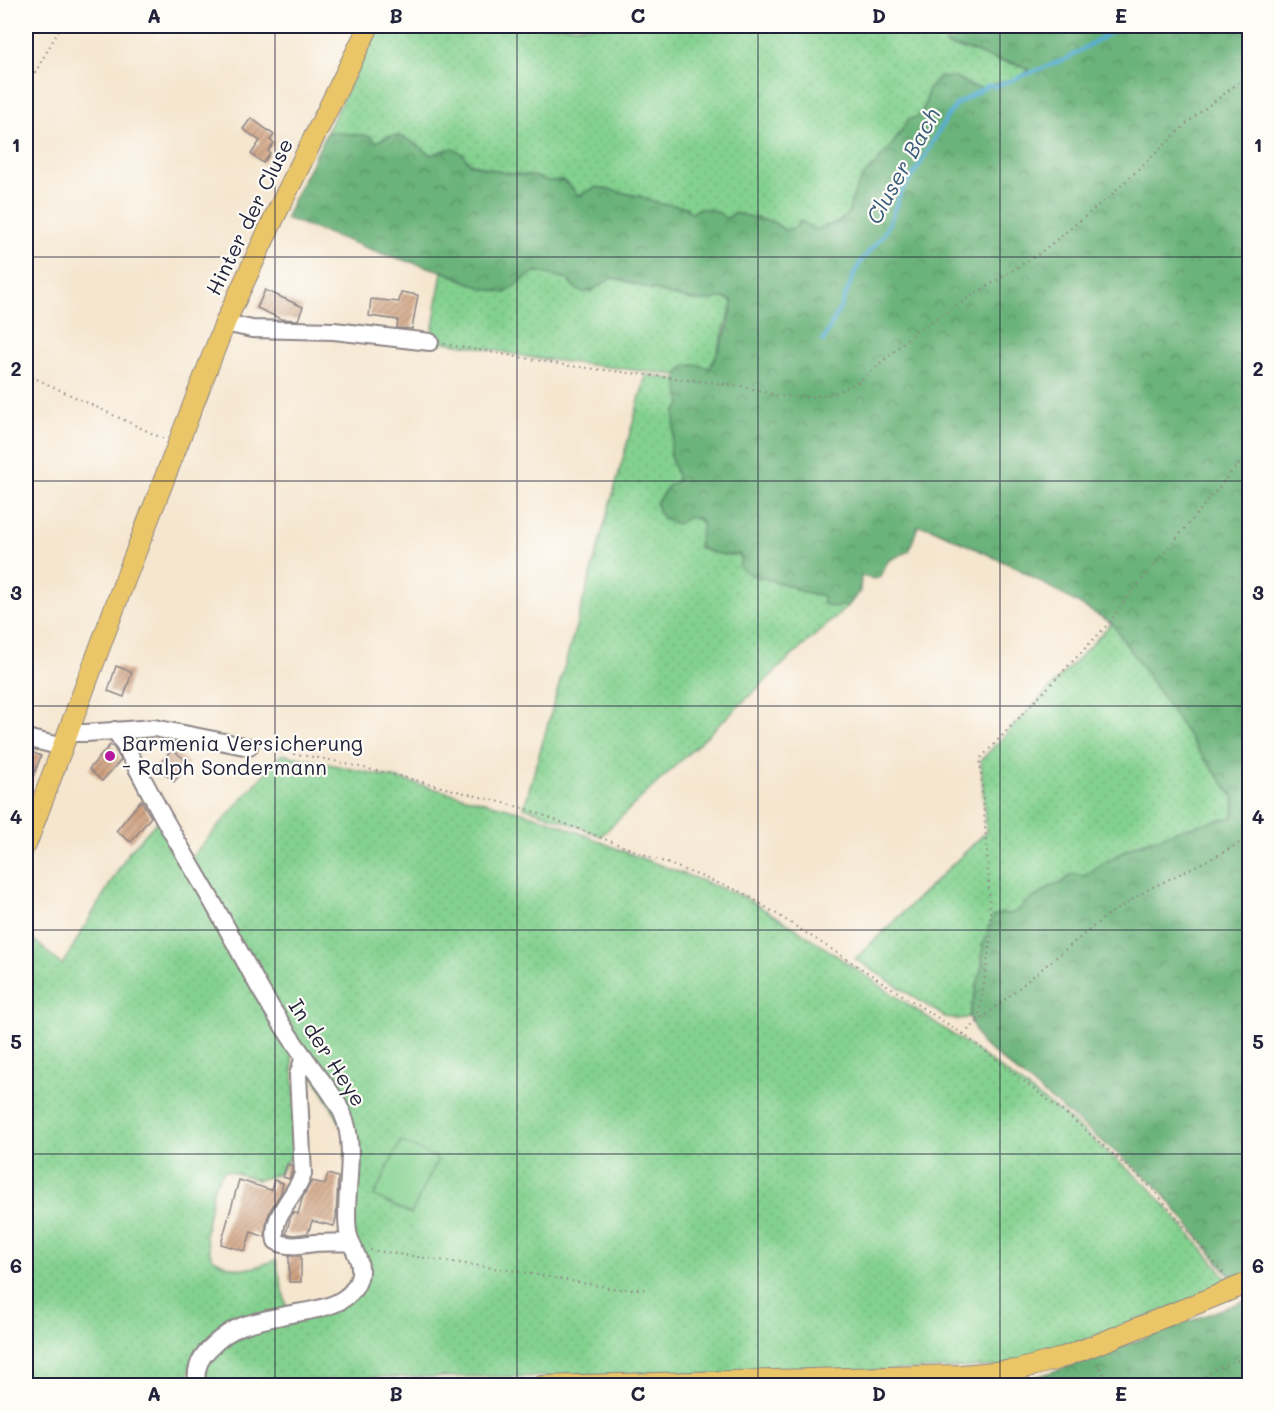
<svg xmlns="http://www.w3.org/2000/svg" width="1275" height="1411" font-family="Mali,sans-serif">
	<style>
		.grass { fill: url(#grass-dots); stroke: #527a65; stroke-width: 1.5 }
		.forest { fill: url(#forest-crowns); stroke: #466a5a; stroke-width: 1.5 }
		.pitch { fill: #83d18f; stroke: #527a65; stroke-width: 1.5 }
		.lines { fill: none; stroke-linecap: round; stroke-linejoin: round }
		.stream { stroke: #57add4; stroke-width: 4 }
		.building { fill: url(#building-hatch) }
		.minor-casing { stroke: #8c8485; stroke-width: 20 }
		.major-casing { stroke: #8c8485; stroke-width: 22 }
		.path { stroke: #8c8485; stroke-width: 2; stroke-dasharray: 1.5 4.5; stroke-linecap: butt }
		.minor { stroke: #fff; stroke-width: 16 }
		.major { stroke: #ebc669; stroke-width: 20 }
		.grid { fill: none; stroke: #22223b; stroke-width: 1.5; stroke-opacity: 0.55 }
		.poi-dot { fill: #b5179e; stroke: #fdfcf7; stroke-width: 2 }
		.labels { text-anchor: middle; stroke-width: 4.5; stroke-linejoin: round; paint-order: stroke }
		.street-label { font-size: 21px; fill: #22223b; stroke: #fdfcf7 }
		.poi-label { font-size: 21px; fill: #22223b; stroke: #fdfcf7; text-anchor: start }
		.water-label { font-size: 22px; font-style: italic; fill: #375a78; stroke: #fdfcf7 }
		.neatline { fill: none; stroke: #22223b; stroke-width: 2 }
		.grid-label { font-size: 20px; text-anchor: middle; font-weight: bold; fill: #22223b }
	</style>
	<defs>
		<pattern id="grass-dots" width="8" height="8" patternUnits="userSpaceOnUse" patternTransform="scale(1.5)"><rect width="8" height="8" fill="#83d18f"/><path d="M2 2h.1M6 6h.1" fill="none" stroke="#71b37c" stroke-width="1.8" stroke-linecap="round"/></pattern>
		<pattern id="forest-crowns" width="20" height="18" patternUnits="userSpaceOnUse" patternTransform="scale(1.5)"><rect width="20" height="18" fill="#6ab37a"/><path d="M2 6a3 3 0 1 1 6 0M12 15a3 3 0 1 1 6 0" fill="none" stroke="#579165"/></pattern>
		<pattern id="building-hatch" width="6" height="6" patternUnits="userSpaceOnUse" patternTransform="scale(1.5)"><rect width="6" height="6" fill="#d0a281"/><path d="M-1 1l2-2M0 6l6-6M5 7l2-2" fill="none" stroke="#a8846b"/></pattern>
	</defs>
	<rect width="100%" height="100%" fill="#fdfcf7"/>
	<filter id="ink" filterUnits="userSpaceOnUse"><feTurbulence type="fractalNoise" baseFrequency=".0167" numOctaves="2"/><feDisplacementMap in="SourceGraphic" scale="12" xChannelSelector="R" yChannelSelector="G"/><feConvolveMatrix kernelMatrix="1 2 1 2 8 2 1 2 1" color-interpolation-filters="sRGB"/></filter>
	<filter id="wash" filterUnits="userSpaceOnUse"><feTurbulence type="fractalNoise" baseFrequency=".008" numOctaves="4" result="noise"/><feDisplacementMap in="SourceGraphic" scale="24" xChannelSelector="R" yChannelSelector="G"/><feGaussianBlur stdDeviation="1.35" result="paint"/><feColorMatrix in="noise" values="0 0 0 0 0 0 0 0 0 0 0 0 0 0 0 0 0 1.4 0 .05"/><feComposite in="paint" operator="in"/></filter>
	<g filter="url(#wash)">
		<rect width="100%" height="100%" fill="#f5e6cf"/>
		<path class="grass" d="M378,26H896C908,31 921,34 933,28L944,31V38L973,51L993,59L1029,68L1023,76L982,88L969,85L957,78L928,90L925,106L918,117L909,119L890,148L853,196L849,212L839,222L815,230L801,221L794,229L785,230L773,222L734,213L730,217L725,218L692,214L674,205L661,204L642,197L597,187L577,196L563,180L548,181L533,176L505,173L470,163L463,154L444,150L431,155C418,147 406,134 390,136C385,137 380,140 376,142L370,136L327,132Z
			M442,271L482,288L505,293L535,271L568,279L570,284L590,292L611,278L618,279C645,287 672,297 700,301C712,302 721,294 732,301V306L717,353L710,368L696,365L685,366L677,375L534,358L472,346L431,340Z
			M646,375L678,380L681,405L674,425L671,458L677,475L676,482L689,517L698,519L703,525L706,551L733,555L739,554L749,574L791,586L800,591L824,596V604L834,607L849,605L782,665L601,836L556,818L524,807L586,591Z
			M1112,623L1200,752L1233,796L1235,803L1233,817L1181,829L1159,838L1136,845L1114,857L1084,876L1072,874L1062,883L1053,885L1024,904L1020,910L1010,914L1002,913L983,945L982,966L969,1017L958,1020L945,1017L855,959L986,832L981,760Z
			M282,754L398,779L522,812L554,822L620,850L742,896L797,929L971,1047L1069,1119L1151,1189L1217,1266L1231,1286L1015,1366L723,1376L375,1377L230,1385H204L200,1370L226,1339L359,1291L353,1236L352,1144L191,857Z
			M162,816L292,1052L298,1148L278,1174L258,1180L225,1170L214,1185L205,1236L212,1258C240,1274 248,1270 276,1260L288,1313L263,1318L192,1364L188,1377L189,1385H26V933L62,965L129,852Z"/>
		<path class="forest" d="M896,26H1249V1276L1235,1282L1156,1185L981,1043L969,1017L982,966L983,945L993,916L1002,913L1010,914L1019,910L1024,904L1053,885L1062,883L1072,874L1084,876L1114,857L1136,845L1159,838L1181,829L1233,817L1235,803L1233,796L1200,753L1112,623L1017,568L929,527L918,526L909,551L888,561L880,577L874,579L861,576L860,591L849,605L834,607L823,604V596L800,591L791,586L749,574L739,567L741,559L739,554C726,557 710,553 698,547L703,525L698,519L689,517L677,524C663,520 659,517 656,503L669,485L676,482L677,475L671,458V445L674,435L675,412L681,405L677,375L685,366L696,365L710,368C719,350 733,321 732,301C721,294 712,302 700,301C672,297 645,287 618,279L611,278C595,289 581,303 568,279L536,271L505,293L482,288L442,271L386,255L286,218L292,203L327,132L370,136L376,142C380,140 386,137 390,136C406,134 418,147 431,155L453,148L463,154L470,164L505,173L533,176L548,181L563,180L574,190L577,196L597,187L642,197L661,204L674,205L686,207L692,214L697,209C708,208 718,209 725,218L730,217L734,213L773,222L785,230L794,228L801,221L815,230L839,222L849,212L853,196L862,178L890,148L909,119L918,117L925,106L928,90L939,77L957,78L969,85L982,88L1023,76L1029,69L1018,64L993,59L973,51L948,46L944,38L943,31L933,28C921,34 908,31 896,26Z
			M1249,1299V1385H993L1018,1383L1061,1369Z"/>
		<path class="pitch" d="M401,1141L438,1159L411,1214L374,1196Z"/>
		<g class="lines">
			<path class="stream" d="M823,341L842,304L855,272L862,260L881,238L889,224L900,194L919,166L947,117L957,104L989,85L994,87L1066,59L1121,26"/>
		</g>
		<g id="blocks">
			<path class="building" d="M251,118L274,135L270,140L274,143L268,151L270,153L263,163L251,154L260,141L243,129Z
				M265,290L303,307L298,320L281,319L257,308Z
				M401,292L418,295L412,329L397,328L398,320L369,316L371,299L399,302Z
				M116,666L132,672L124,697L108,691Z
				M110,745L114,748L121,760L102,781L89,769Z
				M172,749L189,763L174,782L157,767Z
				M29,751L41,756L27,793H26V762Z
				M141,800L151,817L131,842L116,831Z
				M287,1164L292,1166V1172L289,1179L283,1177Z
				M328,1174L338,1177L336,1218L334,1226L312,1221L308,1233L295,1235L286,1234L290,1219L293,1212L298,1214L302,1199L312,1181L325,1184Z
				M239,1180L271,1190L274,1180L283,1183L281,1193L271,1209L267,1219L265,1237L251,1232L245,1251L221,1244Z
				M289,1256H301V1282H289Z"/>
		</g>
	</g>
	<g filter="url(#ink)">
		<use href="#blocks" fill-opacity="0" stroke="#8c8485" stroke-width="1.5"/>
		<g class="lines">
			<defs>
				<path id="minor" d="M225,323L252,329L334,331L430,342
					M115,730C132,756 146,786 161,813C178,844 196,873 213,903C229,931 243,959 259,987C274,1013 290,1038 308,1062C320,1079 335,1095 343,1115C358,1149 343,1195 348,1232C351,1249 364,1260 359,1278C351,1308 311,1310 286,1315C272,1318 256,1321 242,1326C230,1330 219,1339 209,1349C199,1359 194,1372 198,1386
					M68,733H86L154,728L249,747
					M26,738L63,747
					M304,1057L298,1075L303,1174C296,1196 270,1215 276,1241C288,1248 301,1245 315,1243C326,1242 339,1243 350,1242"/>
				<path id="major" d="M26,845L123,585L225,323L275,216L369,26
					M542,1386L961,1375L1017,1370L1058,1359L1103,1342L1250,1282"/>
			</defs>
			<use href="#minor" class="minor-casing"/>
			<use href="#major" class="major-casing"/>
			<path class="path" d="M26,89L61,26
				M444,344L570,366L742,386L779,396L809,397L832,394L858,382L888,357L914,332L1039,254L1109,197L1194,117L1250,74
				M26,374L164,439
				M264,749L325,759L399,776L527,809L744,893L963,1034L1070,1117L1152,1188L1224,1274
				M978,1020L990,944L991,935L988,866L980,759L1109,623L1130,594L1166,551L1231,473L1250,453
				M963,1034L1106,916L1149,889L1220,854L1250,837
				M370,1250L521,1272L616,1289H646
				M1097,1363L1112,1386
				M1197,1386C1209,1367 1230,1363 1250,1357"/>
			<use href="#minor" class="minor"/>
			<use href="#major" class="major"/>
		</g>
	</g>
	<path class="grid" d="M275,26V1386M517,26V1386M758,26V1386M1000,26V1386M26,257H1250M26,481H1250M26,706H1250M26,930H1250M26,1154H1250"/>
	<circle class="poi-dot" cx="110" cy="756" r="6"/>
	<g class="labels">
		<g class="street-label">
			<text transform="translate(250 217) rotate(-64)" y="7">Hinter der Cluse</text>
			<text transform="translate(327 1053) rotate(57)" y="7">In der Heye</text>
		</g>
		<g class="poi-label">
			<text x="122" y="751">Barmenia Versicherung<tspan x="122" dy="24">- Ralph Sondermann</tspan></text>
		</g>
		<g class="water-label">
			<text transform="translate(903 166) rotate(-61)" y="8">Cluser Bach</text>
		</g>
	</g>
	<rect width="1275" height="1411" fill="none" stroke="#fdfcf7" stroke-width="66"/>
	<rect x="33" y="33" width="1209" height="1345" class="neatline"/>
	<g class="grid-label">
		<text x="154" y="23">A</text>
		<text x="396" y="23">B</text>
		<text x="638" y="23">C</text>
		<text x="879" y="23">D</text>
		<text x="1121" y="23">E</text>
		<text x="16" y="152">1</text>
		<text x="1258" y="152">1</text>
		<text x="16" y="376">2</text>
		<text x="1258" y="376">2</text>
		<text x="16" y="600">3</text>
		<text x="1258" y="600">3</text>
		<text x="16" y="824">4</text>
		<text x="1258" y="824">4</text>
		<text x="16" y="1049">5</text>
		<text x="1258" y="1049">5</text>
		<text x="16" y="1273">6</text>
		<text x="1258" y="1273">6</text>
		<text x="154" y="1401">A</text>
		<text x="396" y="1401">B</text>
		<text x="638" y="1401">C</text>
		<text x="879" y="1401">D</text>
		<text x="1121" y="1401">E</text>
	</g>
</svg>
